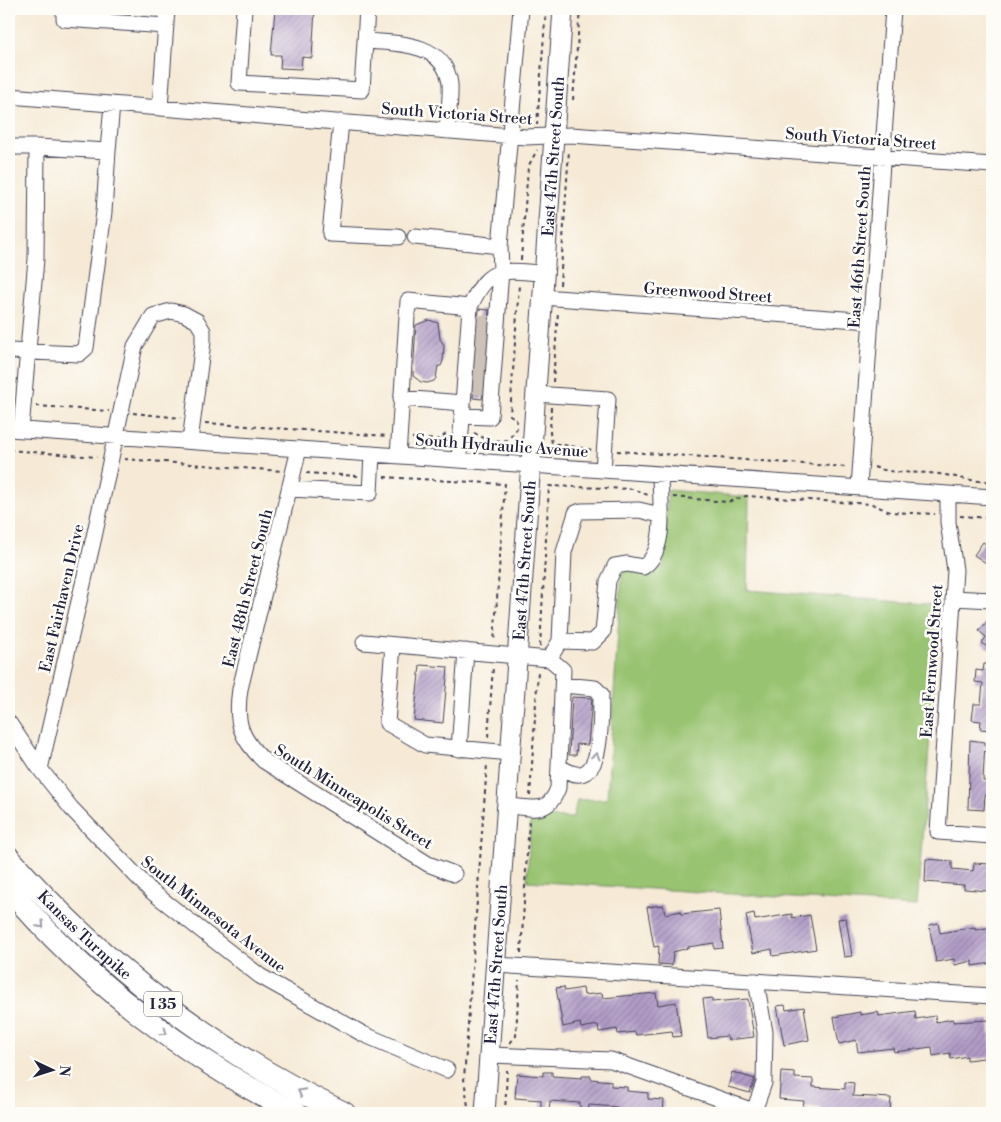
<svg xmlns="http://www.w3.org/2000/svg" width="1001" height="1122" font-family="'Libre Bodoni',serif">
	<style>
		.grass { fill: #98c370; stroke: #5d7256 }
		.building { fill: url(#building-hatch) }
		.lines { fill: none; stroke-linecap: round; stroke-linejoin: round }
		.minor-tunnel { stroke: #ccc2b7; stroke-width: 15; stroke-dasharray: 15 8; stroke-linecap: butt }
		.minor-casing { stroke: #424052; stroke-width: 17 }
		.major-casing { stroke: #424052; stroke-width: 21 }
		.highway-casing { stroke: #424052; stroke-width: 24 }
		.path { stroke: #424052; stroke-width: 2; stroke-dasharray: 4 4; stroke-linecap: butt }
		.minor { stroke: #fff; stroke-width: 15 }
		.major { stroke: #fff; stroke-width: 19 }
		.highway { stroke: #fff; stroke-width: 22 }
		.oneway { stroke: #9c9ca7 }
		.labels { text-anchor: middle; stroke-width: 5; stroke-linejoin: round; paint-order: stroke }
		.shield { fill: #fdfcf7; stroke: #646373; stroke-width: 1 }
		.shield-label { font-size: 15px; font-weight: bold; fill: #22223b }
		.street-label { font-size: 16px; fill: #22223b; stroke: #fdfcf7 }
	</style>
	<defs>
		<pattern id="building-hatch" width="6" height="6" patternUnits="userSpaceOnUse" patternTransform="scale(1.25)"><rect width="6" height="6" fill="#b29cc7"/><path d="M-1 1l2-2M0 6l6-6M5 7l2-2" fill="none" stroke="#907fa3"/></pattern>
	</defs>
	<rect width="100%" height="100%" fill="#fdfcf7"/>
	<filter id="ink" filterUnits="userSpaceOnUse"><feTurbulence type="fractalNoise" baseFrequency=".02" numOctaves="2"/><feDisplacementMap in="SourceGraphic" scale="10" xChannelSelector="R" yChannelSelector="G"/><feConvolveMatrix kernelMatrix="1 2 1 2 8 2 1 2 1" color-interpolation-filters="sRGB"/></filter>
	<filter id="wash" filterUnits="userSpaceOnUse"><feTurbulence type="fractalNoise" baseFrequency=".0096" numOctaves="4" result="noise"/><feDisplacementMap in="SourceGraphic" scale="20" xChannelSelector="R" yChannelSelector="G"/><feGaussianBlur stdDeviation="1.12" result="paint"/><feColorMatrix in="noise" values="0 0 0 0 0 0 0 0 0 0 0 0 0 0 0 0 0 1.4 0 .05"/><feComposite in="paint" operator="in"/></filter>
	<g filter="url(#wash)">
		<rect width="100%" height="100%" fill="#f6ead6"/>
		<path class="grass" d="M668,490L749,497L747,590L940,605L917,906L527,881L531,817L573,818L577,800L607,799L622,571L663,568Z"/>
		<g id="blocks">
			<path class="building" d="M275,9H315L312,58L302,57L301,69L280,68L281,55H271Z
				M479,309L489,310L482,399L473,398Z
				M429,320L438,323L440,339L444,345L443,361L441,366H438L436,378L434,381L427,383L421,382L413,376L416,325Z
				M983,542L992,548V567L974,555Z
				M992,615V651L982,643L986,637L979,631Z
				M984,664H992L991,730L980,729L981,721L972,720L974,704H981L983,683L975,682L976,670L983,671Z
				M420,665L448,667L443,723L414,720Z
				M572,697L592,698L588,745L577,744L576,755H569Z
				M970,740L985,742L983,781H992V795H985L984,810L968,809Z
				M926,859L952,861V869L973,871L974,863L990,864L988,891L964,889V885L925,882Z
				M663,905L665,914L681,911V914L719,910L723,948L714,949V943L688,947V948L673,952L672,965L658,964L659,946L654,947L647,907Z
				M754,913L755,920L792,914V918L810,915L816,949L773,956L772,949L753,953L746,915Z
				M846,918L852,956L844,957L838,919Z
				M938,923L940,933L975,927V930L992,927V963L972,966V961L955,965L954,959L936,962L929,925Z
				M564,987L565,991L583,988L584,995L602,993L603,998L656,993L658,1005L676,1002L681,1036L673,1037L672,1031L636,1035L635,1032L618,1034L617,1029L599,1032L598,1025L581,1028L580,1023L563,1027L556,988Z
				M712,998V1002L748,999L754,1037L728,1040L727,1036L708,1038L703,999Z
				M785,1005L786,1010L804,1007L809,1040L784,1045L777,1006Z
				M915,1011L916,1019L935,1016L936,1022L953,1019V1022L989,1020L992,1057L967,1060V1056L951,1059L950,1053L933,1056L932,1047L894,1052L893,1048L858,1052L856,1040L839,1044L834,1017L860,1012V1015L878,1012L879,1016Z
				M543,1072H552V1076L582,1078V1076H591V1079L611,1081V1086L627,1087V1091L648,1093V1099L664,1100L663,1113H617V1107L589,1105L588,1113H580V1103L550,1101L549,1110H541V1100L515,1098L517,1074L543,1076Z
				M732,1072L755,1079L750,1093L728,1087Z
				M781,1072L795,1073V1078L813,1079V1087L845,1089V1082L854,1083L853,1096L891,1098L890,1113L821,1112V1108L803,1107L804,1101L779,1099Z"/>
		</g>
	</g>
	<g filter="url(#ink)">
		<use href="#blocks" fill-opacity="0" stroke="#424052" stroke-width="1"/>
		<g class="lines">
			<path class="minor-tunnel" d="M474,322L490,323
				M473,335L489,336
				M472,347L489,348
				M472,360L488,361
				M471,374L486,375
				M470,386L486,387"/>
			<defs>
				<path id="minor" d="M64,9V19L166,26
					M244,9L239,83L362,90L367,9
					M365,41C397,43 445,42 450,84C451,99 448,116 447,131
					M9,96L526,137L571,135L992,165
					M160,108L167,9
					M341,122L330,234L398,237
					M9,147H37
					M415,237L500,246
					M542,297L871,321
					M470,307C489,264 502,271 544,273
					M9,351L79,354L86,348L104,212L108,151
					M535,394L608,399L603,470
					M401,398L463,403
					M462,416L490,417L501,271L500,246L521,9
					M9,429L992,497
					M21,429L36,259L37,147L108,151L112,104
					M299,449L240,689C235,722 240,738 264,761L428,864L454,874
					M398,456L408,301L470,307L459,460
					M859,487L893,9
					M289,489L370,493L372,454
					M948,494V522L955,570L938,832L992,836
					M953,598L992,600
					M560,641L564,552L576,513L581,511L639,510L660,515
					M364,642L549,659L560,641L593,642L603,632L608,581L615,566L627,564L643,567C668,551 660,501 660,474
					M393,645L387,723L425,745L510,753
					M9,723L40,769L71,808L151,891L260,976L363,1034L447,1070
					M459,749L466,651
					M559,766C606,800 600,718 601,694L595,688L563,685
					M40,769L94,537L135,346L153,316L171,311L184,314L197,321L203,331V342L190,441
					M507,806C533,807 548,816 558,788L563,670L550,659
					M496,965L992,996
					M490,1055L611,1060L759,1113
					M754,1111L764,1083L765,1032L756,981"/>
				<g id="major">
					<path id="s1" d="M485,1113L563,9"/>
				</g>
				<g id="highway">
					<path id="s2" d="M9,858C106,967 213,1051 344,1113"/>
					<path d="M9,889C88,982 187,1058 296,1113"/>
				</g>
			</defs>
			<use href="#minor" class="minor-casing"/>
			<use href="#major" class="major-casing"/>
			<use href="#highway" class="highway-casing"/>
			<path class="path" d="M573,100L580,9
				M537,125L546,9
				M521,260L528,167L537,150
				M560,285L569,150
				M553,382L558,312
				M36,406L109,411
				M551,407L550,433L552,443L593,450
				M133,413L181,418
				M205,423L387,436
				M474,433L490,441L508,440L517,428L516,419L510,415L519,285
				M412,438L438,440L449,432
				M9,450L97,457
				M617,451L847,467
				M124,459L282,471
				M874,467C895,475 917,471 939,474C956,476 974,483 992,481
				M306,473L359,476
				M384,477L505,484L494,642
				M673,497L727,502L746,496L872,504L890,512L935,514
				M960,516L992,518
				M540,646L549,486L633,489L648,495
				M488,737L493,667
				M530,796L538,671
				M521,953L529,820
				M510,1043L516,1036L519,980
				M469,1113L464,1079L487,764
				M505,1113L507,1070"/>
			<use href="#minor" class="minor"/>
			<use href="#major" class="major"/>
			<use href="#highway" class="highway"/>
		</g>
		<defs><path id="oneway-chevron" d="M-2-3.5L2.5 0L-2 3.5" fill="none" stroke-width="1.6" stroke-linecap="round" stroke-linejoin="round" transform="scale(1.25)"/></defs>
		<g class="oneway">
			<use href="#oneway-chevron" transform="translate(596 756) rotate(-75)"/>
			<use href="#oneway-chevron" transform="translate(41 925) rotate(47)"/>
			<use href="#oneway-chevron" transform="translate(164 1032) rotate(35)"/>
			<use href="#oneway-chevron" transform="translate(301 1092) rotate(-152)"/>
		</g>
	</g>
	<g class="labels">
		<rect class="shield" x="144" y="991.5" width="38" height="25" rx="4"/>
		<g class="shield-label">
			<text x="163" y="1009">I 35</text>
		</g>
		<g class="street-label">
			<text transform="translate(457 113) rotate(4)" y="6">South Victoria Street</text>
			<text transform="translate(861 138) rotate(4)" y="6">South Victoria Street</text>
			<text dy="6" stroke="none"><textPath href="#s1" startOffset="959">East 47th Street South</textPath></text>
			<text transform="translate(859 247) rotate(-86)" y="6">East 46th Street South</text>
			<text transform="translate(708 292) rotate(4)" y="6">Greenwood Street</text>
			<text transform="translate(502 445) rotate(4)" y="6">South Hydraulic Avenue</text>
			<text dy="6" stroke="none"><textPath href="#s1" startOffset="554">East 47th Street South</textPath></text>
			<text transform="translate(247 588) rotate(-76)" y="6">East 48th Street South</text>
			<text transform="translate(61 598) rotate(-77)" y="6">East Fairhaven Drive</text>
			<text transform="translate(931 661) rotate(-86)" y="6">East Fernwood Street</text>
			<text transform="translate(354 796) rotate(32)" y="6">South Minneapolis Street</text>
			<text transform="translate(214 914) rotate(38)" y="6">South Minnesota Avenue</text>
			<text dy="6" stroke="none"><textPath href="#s2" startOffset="108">Kansas Turnpike</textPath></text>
			<text dy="6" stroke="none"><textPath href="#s1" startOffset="149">East 47th Street South</textPath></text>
		</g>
	</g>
	<rect width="1001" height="1122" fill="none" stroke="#fdfcf7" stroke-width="30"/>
	<g transform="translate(52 1070) rotate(94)" stroke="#fdfcf7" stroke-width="4" paint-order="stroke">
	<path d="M0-4L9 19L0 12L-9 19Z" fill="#22223b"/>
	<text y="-8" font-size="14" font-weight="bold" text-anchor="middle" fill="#22223b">N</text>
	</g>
</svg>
